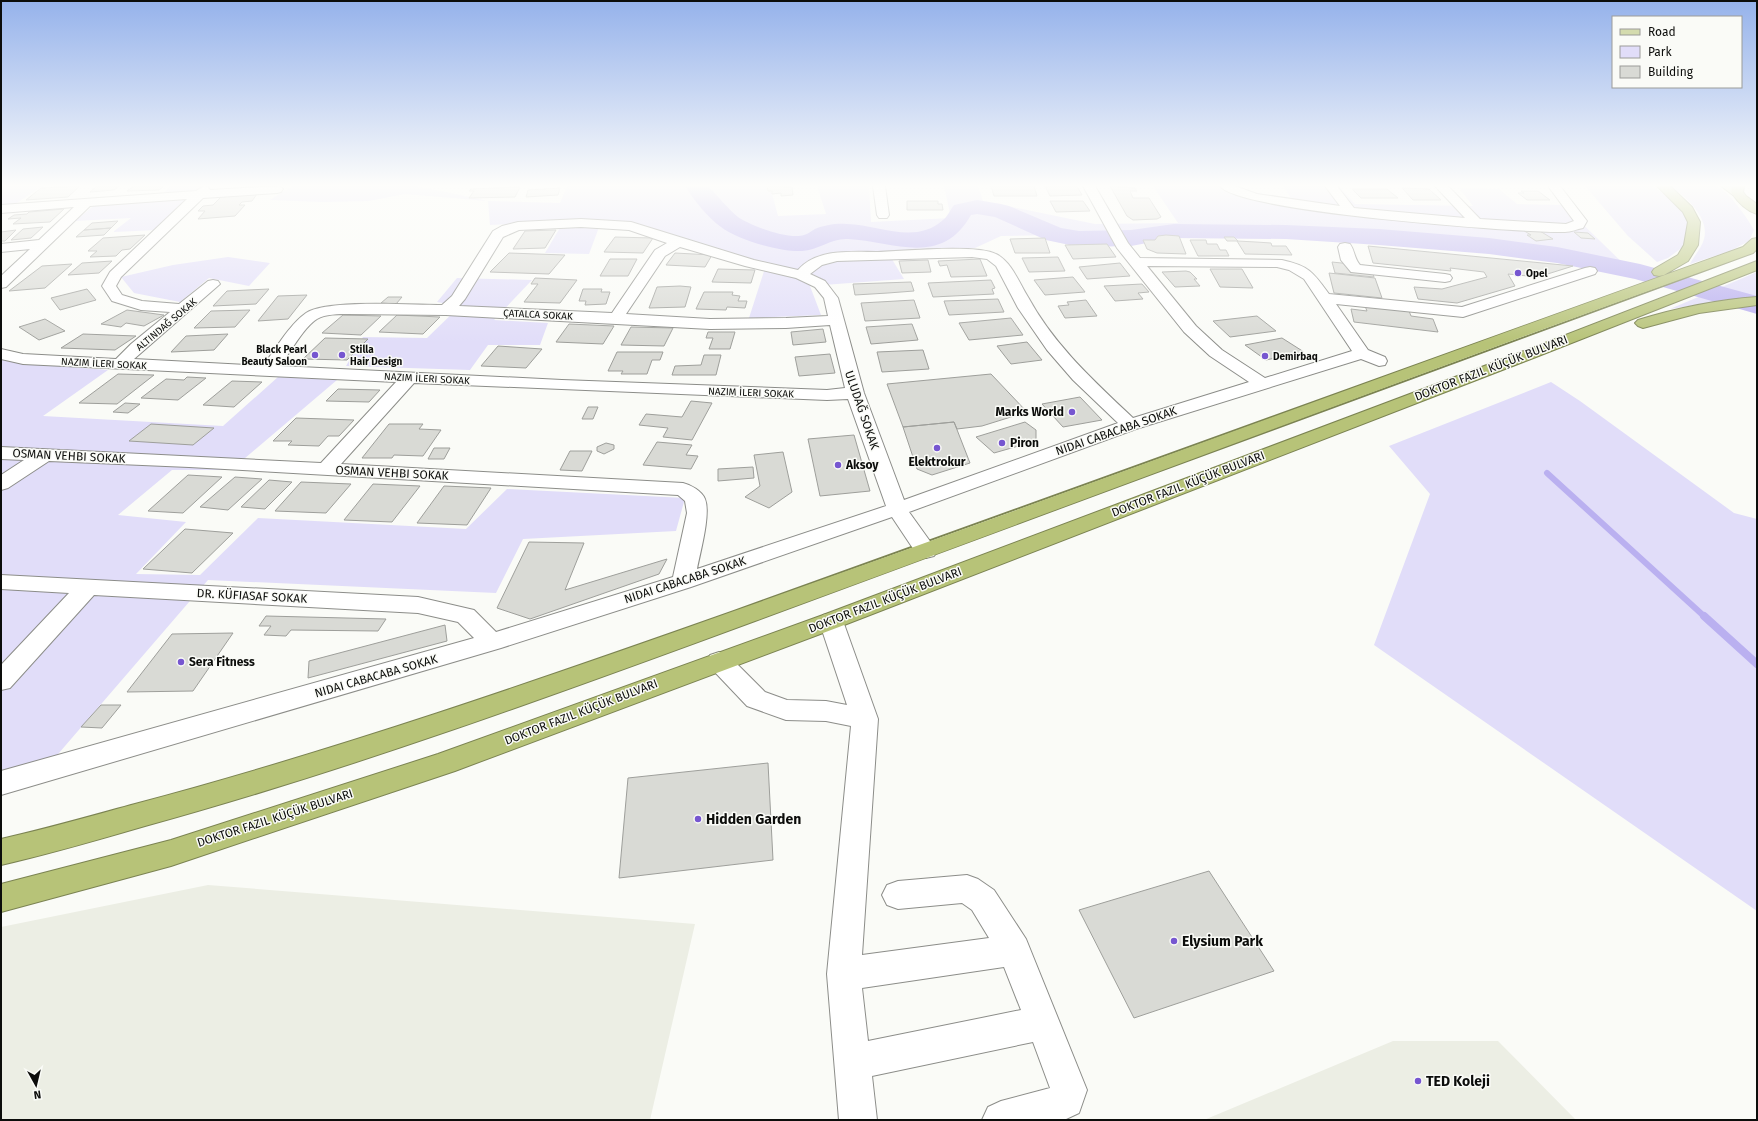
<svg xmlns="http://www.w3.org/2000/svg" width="1758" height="1121" font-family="'Fira Sans',sans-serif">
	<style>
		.built { fill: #eceee4 }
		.green { fill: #e1ddf9 }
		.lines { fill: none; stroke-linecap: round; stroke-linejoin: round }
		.stream-far1 { stroke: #bab0f0; stroke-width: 6 }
		.stream { stroke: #bab0f0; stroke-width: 8 }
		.river { fill: #bab0f0; fill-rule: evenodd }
		.building { fill: #d9dad5; stroke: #9e9f9b }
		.minor-casing { stroke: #8c8d89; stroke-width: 2 }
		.major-casing { stroke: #7b8352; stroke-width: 2 }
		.highway-casing { stroke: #7b8352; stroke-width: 2 }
		.minor { fill: #fff; fill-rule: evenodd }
		.major { fill: #d4dbae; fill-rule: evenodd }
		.highway { fill: #b7c378; fill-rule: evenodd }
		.poi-dot { fill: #7656d0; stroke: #fafbf7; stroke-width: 1.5 }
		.labels { text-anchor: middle; stroke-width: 3; stroke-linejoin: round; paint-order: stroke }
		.far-poi-label { font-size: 10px; font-weight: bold; fill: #0c0d0b; stroke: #fafbf7; text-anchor: start }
		.far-street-label { font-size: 10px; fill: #0c0d0b; stroke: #fafbf7 }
		.street-label { font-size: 12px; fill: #0c0d0b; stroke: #fafbf7 }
		.poi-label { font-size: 12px; font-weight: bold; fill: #0c0d0b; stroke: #fafbf7; text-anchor: start }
		.near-poi-label { font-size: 14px; font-weight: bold; fill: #0c0d0b; stroke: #fafbf7; text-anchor: start }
	</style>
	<rect width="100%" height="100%" fill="#fafbf7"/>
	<path class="built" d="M208,885L695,924L650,1120H1V927Z
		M1393,1041H1498L1576,1120H1204Z"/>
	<path class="green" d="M1,186H46L41,187L15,204L1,205Z
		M170,186H203L158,230L113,232L131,218L75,221L97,203L158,199Z
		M292,186H417L488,201L560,203L567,186H770L778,216L826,214L817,186H869L871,222L951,218L944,186H978L983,201L1095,224L1178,223L1153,186H1233L1251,192L1291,198L1283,186H1339L1355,204L1473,206L1459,188L1499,189L1517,204L1563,205L1633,273L1551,258L1439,248L1334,239L1171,234L1129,241L1071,243L1047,235L1001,236L975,248L887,251L904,279L810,286L821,315L749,318L766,265L601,222L589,254L545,253L564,221L490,225L488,201L405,194L369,201L322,202L270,200Z
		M1585,186H1652L1685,209L1691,241L1668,258L1657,262L1628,236Z
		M1671,186C1685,186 1701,184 1715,186C1727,188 1748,219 1754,230L1749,241L1730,251L1690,264C1694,256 1702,247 1704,239C1710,218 1686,197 1671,186Z
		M228,257L270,263L249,286L209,278L180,302L134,293L121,277L173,265Z
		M1757,272V296L1670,309Z
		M457,278L532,280L494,320L548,323L540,345H488L470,370L346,366L363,337L427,338L460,306L437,302Z
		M1,359L19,363L108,370L43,416L223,426L278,377L337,380L231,470H172L118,515L186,522L136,574L200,575L258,518L466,529L507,489L685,498L676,531L523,539L496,593L208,580L34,782L1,787Z
		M1551,382L1580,401L1734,513L1757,519V911L1374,645L1430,494L1389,446Z"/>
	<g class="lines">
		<path class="stream-far1" d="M1547,473L1705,617"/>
		<path class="stream" d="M1704,616L1757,664"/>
		<path class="river" d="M685,186H708C718,196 727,208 738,217C751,226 789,240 804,235C808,234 811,231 815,229C824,225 837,223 847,224C880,225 915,245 943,220C948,216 950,210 954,205L977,200L1001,204L1009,206L1061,228L1079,231L1131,230L1174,224L1286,225L1379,229L1489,238L1557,247L1640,264L1757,296V314L1635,279L1557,263L1489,254L1379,245L1286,239L1174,238L1131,246L1079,247L1046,240L995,217L977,214L971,215C941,268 893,241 848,239C831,238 819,250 802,251C780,252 738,240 721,227C707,217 694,200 685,186Z"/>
	</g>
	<path class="building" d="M80,186L68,197L26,200L41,188Z
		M97,186H119L114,190L90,192Z
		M134,186H164L159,190L127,191Z
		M767,186L792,187L793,195L781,196V193L772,194V191H768Z
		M991,186H1034L1037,196H994Z
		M1045,186H1077L1082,195L1050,196Z
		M1110,186L1135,188L1137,191H1130L1133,198H1149L1161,217L1157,219L1133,220L1127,216Z
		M520,187L515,197L469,198L474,191H469L471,189Z
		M560,188L558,195L526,197L528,190Z
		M1402,188L1429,189L1441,200H1413Z
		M1352,189H1387L1398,198H1361Z
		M1521,191H1538L1550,200H1527L1518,193H1524Z
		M257,194L252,201L242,202L239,205H245L235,216L198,219L205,211H198L203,206L213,205L221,197Z
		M907,201H938V204H942L943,210H907Z
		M1050,201H1083L1090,211L1056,212Z
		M64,209L50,222L13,224L21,218L8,219L14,215L27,214L29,212Z
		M118,221L111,228L84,230L92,223Z
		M43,227L31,238L11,240L23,229Z
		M111,228L104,235L76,237L84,230Z
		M1535,228L1553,239L1536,241L1527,235H1531L1521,229Z
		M16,230L5,241H1V232Z
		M556,230L545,248L513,249L525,231Z
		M1574,232L1588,233L1595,239L1581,238Z
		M145,235L130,249L122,250L116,256L90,257L97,251H88L103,238Z
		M1166,235L1179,236L1186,254L1157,253L1147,249L1143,240H1155L1158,236Z
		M615,237L653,238L643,253L604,252Z
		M1224,237H1234L1238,241H1227Z
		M1045,238L1050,253H1015L1010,239Z
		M1190,240H1206L1207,244H1217L1220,250H1226L1229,256H1198Z
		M1237,241L1256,242L1271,243L1272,246H1286L1292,255L1245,254Z
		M1107,244L1116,257L1073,259L1065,245Z
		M1368,246L1573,266L1538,277L1508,274L1515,286L1457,303L1418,299L1414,287L1442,289L1487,277L1484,272L1450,268L1451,271L1373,263Z
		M509,253L565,255L549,274L490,272Z
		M675,253L712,255L705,267L666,265Z
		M1058,257L1065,271L1029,272L1022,258Z
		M610,259H637L628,276H600Z
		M980,259L987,276L951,277L947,265L940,266L938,261Z
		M928,260L931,272L902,273L899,261Z
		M112,261L99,273L68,275L82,263Z
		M1332,262L1370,266L1374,277L1335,273Z
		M1120,263L1130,276L1087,279L1079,267Z
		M72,264L45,288L9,291L42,266Z
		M718,269L755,270L751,283L712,282Z
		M1210,269H1242L1253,288L1220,287Z
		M1186,271L1190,272L1197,279H1194L1200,286L1175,287L1162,272Z
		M1329,273L1375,278L1382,298L1334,293Z
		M1073,277L1085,292L1045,295L1034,280Z
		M535,278L577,280L560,303L524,302L538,284H531Z
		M991,280L995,288L992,289L994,294L933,297L928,283Z
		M911,282L914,291L888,293L855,295L853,284Z
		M1142,284L1149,292L1138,293L1143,299L1115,301L1104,286Z
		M680,286L691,287L685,307L649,308L657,287Z
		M87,289L96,300L60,310L51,298Z
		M269,289L256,304L213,306L227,291Z
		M583,289H602L601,292H610L606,304L585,305L586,301H579Z
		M704,292H733L732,295L740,296L738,301H747L745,308L727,307L726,310L696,309Z
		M307,295L288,319L258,321L278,296Z
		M388,297H402L396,304L381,303Z
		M998,299L1004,312L949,315L944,301Z
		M914,300L920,318L865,321L861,303Z
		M1086,300L1097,316L1065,318L1058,306L1069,305L1067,302Z
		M1365,306L1409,311L1411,316L1433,319L1438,332L1354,322L1351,309L1367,311Z
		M127,310L164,315L144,326L126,323L121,327L101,324Z
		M250,310L235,327L194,328L211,311Z
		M343,315L381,316L361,335L322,333Z
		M397,315L440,317L423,334L379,332Z
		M1257,316L1276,331L1230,337L1213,321Z
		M1011,318L1023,335L969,340L959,323Z
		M45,319L65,331L39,340L19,327Z
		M569,324L614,326L603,344L556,342Z
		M912,324L918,340L871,344L866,327Z
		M631,327L673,328L664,346L621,345Z
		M823,329L826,342L793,345L791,332Z
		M708,332H735L730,349H709L713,338H706Z
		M83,334L136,336L115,350L61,348Z
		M228,334L214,350L171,352L186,336Z
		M325,338L368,339L347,360L303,359Z
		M1282,338L1304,352L1266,360L1245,345Z
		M1027,342L1042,360L1011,364L997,346Z
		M498,346L542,349L526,368L481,366Z
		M923,350L929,369L882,372L877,352Z
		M617,352H663L660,360H652L647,374H621L623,371H608Z
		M830,354L835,373L799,376L795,357Z
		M704,355H721L716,375H672L675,366L701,365Z
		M118,374L154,375L117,404L79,403Z
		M991,374L1027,412L982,426L957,429L954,422L903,427L887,384Z
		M187,377L206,378L178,400L141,398L166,379L184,380Z
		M232,381L262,382L234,407L203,405Z
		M338,389L380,390L369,402L326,401Z
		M1080,397L1102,420L1063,427L1042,404Z
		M691,401L712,403L692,440L663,437L668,428L639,425L646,414L682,417Z
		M125,403L140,404L128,413L113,412Z
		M588,407H598L593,419H582Z
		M296,418L354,420L339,436H328L319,446L288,445L292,441H273Z
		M954,422L970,463L932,475L917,469L903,427Z
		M1025,422L1036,430V441L994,453L976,437Z
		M151,424L214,428L193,445L129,441Z
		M389,424H423L419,429L441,430L423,456L394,455L392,458H362Z
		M854,435L870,491L820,496L808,439Z
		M657,442L692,445L686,455L698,456L691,469L643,465Z
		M606,443L614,445V449L604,454L597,451V447Z
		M434,448H450L444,459H428Z
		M570,451H592L582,471L560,470Z
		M783,452L792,492L769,508L745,497L760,486L754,455Z
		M753,467L754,478L718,481V469Z
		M188,475L222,477L183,513L148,511Z
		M235,477L262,479L228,510L200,507Z
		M269,480L292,482L265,509L241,507Z
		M301,482L351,484L326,513L275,511Z
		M373,484L420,486L392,522L344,520Z
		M444,486L491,488L467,525L417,523Z
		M185,529L233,533L192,573L143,569Z
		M529,542L584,543L565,590L667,559L659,574L530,619L497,608Z
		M266,616L386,619L378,631L291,630L286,636L264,635L271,626H259Z
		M445,625L447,641L308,678L309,661Z
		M233,633L193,691L127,692L172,634Z
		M101,705H121L102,728L81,727Z
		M768,763L773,860L619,878L628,778Z
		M1209,871L1274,971L1134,1018L1079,910Z"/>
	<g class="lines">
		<defs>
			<path id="minor" d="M204,186L208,187L210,190L280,186L283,189L281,192L277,193L203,198L121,277L116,286L122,295L142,301L179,304L208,281L213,280L218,281L220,284L134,359L263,366C275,350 289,325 306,313C327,299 413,305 442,305L452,296L493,231L502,226L518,222L581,219L631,222L754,260L798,270C817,248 852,252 878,252C902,251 978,244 996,254C1012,262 1019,283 1028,297C1054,345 1094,381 1133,418L1249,382L1210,356L1184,332L1117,248L1083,186H1095L1128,243L1140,258L1282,260C1309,266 1313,272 1329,294L1462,307L1585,268L1590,267L1595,268L1597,271L1595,274L1463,317L1336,304L1368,350L1385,357L1387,361L1385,365L1379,366L1361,359L1136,429L909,512L937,551L934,556L926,558L918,556L892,517L691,587L501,648L1,795V771L474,638L458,622L418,613L94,595L10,688L1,690V665L69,593L1,589V575L418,597L474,610L496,632L673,577L687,513L685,501L678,495L189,467L49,461L8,488L1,490V475L24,460L1,459V447L321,463L396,382L23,364L1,359V349L23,354L116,359L131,344L170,312L141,310L112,301L102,286L110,272L187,199L90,206L6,287L1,288V276L30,249L1,252V244L39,240L74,207L1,213V205L196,191ZM581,227L629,230L667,243L655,250L612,313L459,306L465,299L503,237L519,230ZM680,247L745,266L796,278L815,287L824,298L828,316L786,318L710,319L626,314L665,256ZM972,257L987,259L996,266L1018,308L1047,350L1073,380L1118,423L904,500L864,393L838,298L825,281L810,274L822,265L837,261ZM1147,266L1277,267L1289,270L1304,279L1352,351L1265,378L1222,350L1196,326ZM348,314L446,315L710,329L786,328L830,325L845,388L827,390L562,380L280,366C290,353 303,328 317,319C326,314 338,314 348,314ZM414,383L827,400L848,399L886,506L697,569C700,553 711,514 705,499C702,491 691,485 683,483L341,464Z
				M873,186H885L889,215L887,218H879L877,215Z
				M1220,186H1235L1257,194L1340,206L1325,186H1337L1354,208L1465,218L1435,186H1448L1480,219L1566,224L1574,221L1548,186H1560L1587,221L1583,228C1577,229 1571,232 1565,232C1522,233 1238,212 1220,186Z
				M1345,243L1350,244C1355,251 1354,258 1360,265L1445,274L1450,275L1452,278L1450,281L1445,282L1351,272L1341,260L1338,247L1340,244Z
				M831,613L839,615L843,621L878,719L862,955L989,938L972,910L962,903L898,909L887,905L882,895L887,885L898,881L967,875L978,879L994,890L1026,939L1087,1090L1079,1113L1064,1120H982L988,1107L1001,1101L1050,1088L1033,1042L872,1076L877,1120H839L827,974L851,726L826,721L786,720L747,706L710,667L707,661L710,655L719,652L728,655L765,692L787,700L826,701L847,705L819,621L823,615ZM1004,967L1021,1010L868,1041L862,988Z"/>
			<path id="major" d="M1721,186H1736L1743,192L1741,195H1733Z"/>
			<path id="highway" d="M1657,186H1670L1692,207L1700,222L1698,245L1688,261L1664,275L1659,276L1654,275L1652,272L1654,269L1678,255L1684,245L1688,222L1683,212Z
				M1732,186H1744L1743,192L1746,196L1757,204V214C1746,211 1737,201 1731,192Z
				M1757,238V249L1753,253C1419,373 1088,499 755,621C554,695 352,769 145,826C97,840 49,854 1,865V839C46,829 91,816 135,804C338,750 536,681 734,611C1071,492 1406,367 1743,247L1752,239Z
				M1757,261V270L1536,357L839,627L455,771L171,866L1,912V884L171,840L438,754L823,615L1524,351Z
				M1757,297V305L1699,313L1643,328L1638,326L1635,323L1638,320C1677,308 1716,300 1757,297Z"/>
		</defs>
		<use href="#minor" class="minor-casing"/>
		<use href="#major" class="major-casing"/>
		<use href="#highway" class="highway-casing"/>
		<use href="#minor" class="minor"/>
		<use href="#major" class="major"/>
		<use href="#highway" class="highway"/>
	</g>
	<linearGradient id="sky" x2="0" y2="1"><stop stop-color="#95b2eb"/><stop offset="0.54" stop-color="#fdfdfb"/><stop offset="1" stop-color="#fdfdfb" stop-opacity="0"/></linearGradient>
	<rect width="1758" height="343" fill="url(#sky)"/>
	<g class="poi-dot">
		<circle cx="1518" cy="273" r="4"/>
		<circle cx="315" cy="355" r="4"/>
		<circle cx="342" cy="355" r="4"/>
		<circle cx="1265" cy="356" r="4"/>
		<circle cx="1072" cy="412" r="4"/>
		<circle cx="1002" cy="443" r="4"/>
		<circle cx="937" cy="448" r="4"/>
		<circle cx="838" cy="465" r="4"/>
		<circle cx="181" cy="662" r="4"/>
		<circle cx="698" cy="819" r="4"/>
		<circle cx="1174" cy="941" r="4"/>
		<circle cx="1418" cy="1081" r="4"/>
	</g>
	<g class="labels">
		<g class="far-poi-label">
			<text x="1526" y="277">Opel</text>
			<text x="307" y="353" text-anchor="end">Black Pearl<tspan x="307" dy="12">Beauty Saloon</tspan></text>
			<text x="350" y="353">Stilla<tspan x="350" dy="12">Hair Design</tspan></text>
			<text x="1273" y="360">Demirbaq</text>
		</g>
		<g class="far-street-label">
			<text transform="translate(538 314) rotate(3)" y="4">ÇATALCA SOKAK</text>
			<text transform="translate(166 324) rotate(-40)" y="4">ALTINDAĞ SOKAK</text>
			<text transform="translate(104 363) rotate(3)" y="4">NAZIM İLERI SOKAK</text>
			<text transform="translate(427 378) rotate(3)" y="4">NAZIM İLERI SOKAK</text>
			<text transform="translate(751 392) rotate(2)" y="4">NAZIM İLERI SOKAK</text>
		</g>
		<g class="street-label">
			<text transform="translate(1491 368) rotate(-21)" y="4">DOKTOR FAZIL KÜÇÜK BULVARI</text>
			<text transform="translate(862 410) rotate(71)" y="4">ULUDAĞ SOKAK</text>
			<text transform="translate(1116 431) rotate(-19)" y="4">NIDAI CABACABA SOKAK</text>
			<text transform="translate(69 456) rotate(3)" y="4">OSMAN VEHBI SOKAK</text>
			<text transform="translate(392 473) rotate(3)" y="4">OSMAN VEHBI SOKAK</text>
			<text transform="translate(1188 484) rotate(-21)" y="4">DOKTOR FAZIL KÜÇÜK BULVARI</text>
			<text transform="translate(685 580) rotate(-18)" y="4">NIDAI CABACABA SOKAK</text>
			<text transform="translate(252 596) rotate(3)" y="4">DR. KÜFIASAF SOKAK</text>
			<text transform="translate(885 600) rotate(-21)" y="4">DOKTOR FAZIL KÜÇÜK BULVARI</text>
			<text transform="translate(376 676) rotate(-16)" y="4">NIDAI CABACABA SOKAK</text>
			<text transform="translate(581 712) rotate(-21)" y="4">DOKTOR FAZIL KÜÇÜK BULVARI</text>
			<text transform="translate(275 818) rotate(-18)" y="4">DOKTOR FAZIL KÜÇÜK BULVARI</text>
		</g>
		<g class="poi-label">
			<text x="1064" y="416" text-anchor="end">Marks World</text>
			<text x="1010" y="447">Piron</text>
			<text x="937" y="466" text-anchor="middle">Elektrokur</text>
			<text x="846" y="469">Aksoy</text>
			<text x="189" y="666">Sera Fitness</text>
		</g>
		<g class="near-poi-label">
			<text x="706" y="824">Hidden Garden</text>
			<text x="1182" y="946">Elysium Park</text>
			<text x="1426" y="1086">TED Koleji</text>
		</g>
	</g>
	<rect width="1758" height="1121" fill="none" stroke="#0c0d0b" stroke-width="4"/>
	<rect x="1612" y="16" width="130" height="72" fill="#fafbf7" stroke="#9b9c99"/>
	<rect x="1620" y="29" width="20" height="6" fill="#d4dbae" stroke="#9b9c99"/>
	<text x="1648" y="36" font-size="12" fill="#0c0d0b">Road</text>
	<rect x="1620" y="46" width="20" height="12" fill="#e1ddf9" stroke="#9b9c99"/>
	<text x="1648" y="56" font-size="12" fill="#0c0d0b">Park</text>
	<rect x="1620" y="66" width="20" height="12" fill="#d9dad5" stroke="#9b9c99"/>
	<text x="1648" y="76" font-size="12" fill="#0c0d0b">Building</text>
	<g transform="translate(36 1085) rotate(172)" stroke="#fafbf7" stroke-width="3" paint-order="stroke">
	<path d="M0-3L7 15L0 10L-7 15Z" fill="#0c0d0b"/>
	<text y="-6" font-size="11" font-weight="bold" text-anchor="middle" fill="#0c0d0b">N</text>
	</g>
</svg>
